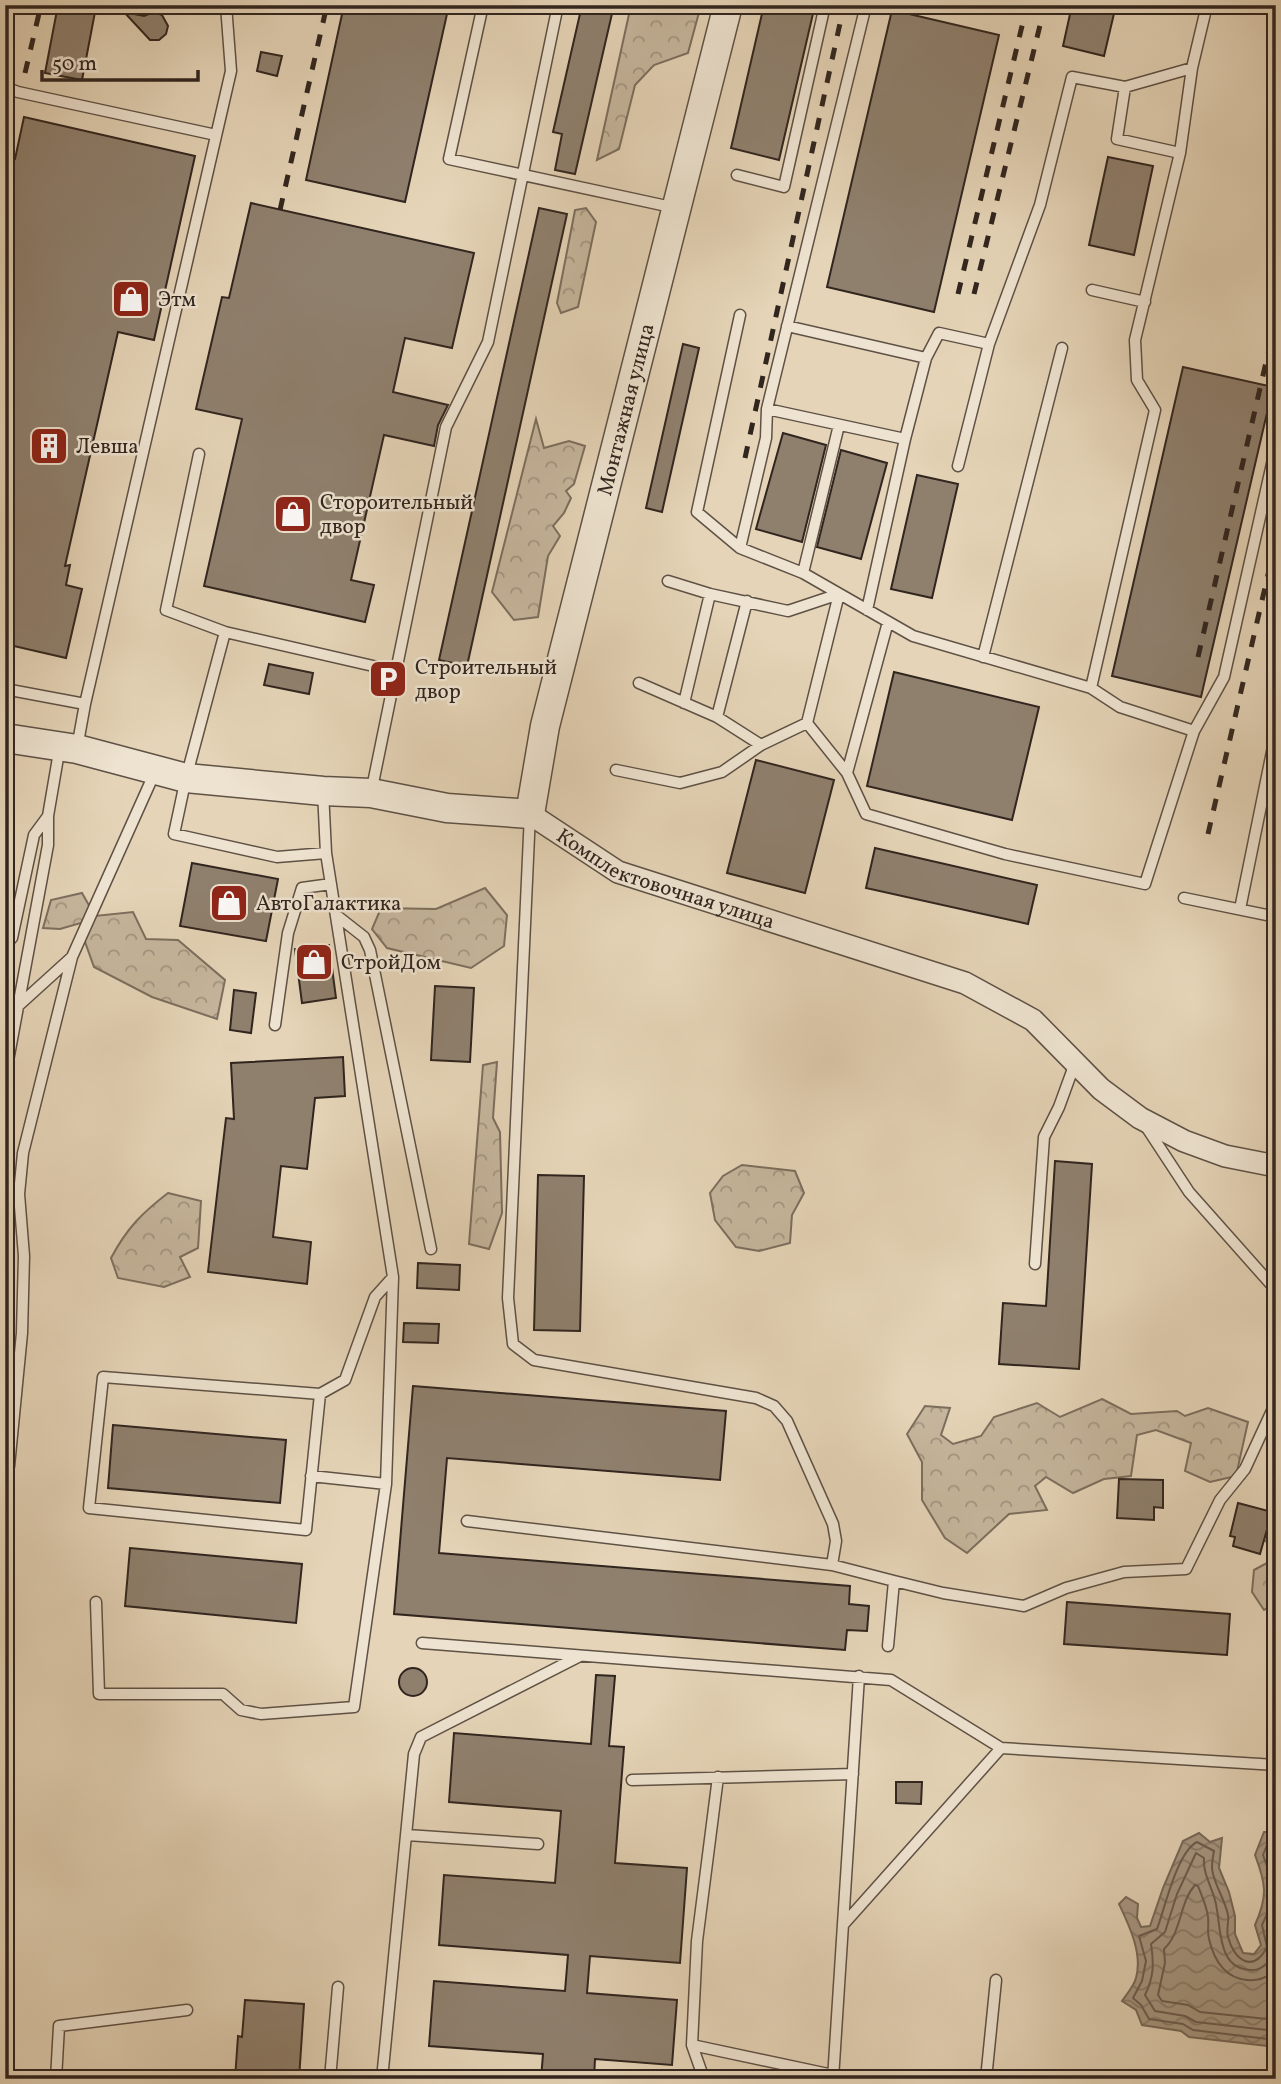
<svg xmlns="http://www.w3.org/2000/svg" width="1281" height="2084" font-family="Vollkorn,serif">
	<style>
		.forest { fill: url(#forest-crowns); stroke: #7c6e5e; stroke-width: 2 }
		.water { fill: url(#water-waves); stroke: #786a5b; stroke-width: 2 }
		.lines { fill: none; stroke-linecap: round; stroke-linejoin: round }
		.shore { stroke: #6c5e51; stroke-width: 2 }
		.building { fill: #8f806e; stroke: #31251f; stroke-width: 2 }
		.service-casing { stroke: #5e5145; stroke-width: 13 }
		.minor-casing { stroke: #5e5145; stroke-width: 24 }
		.tertiary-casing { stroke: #5e5145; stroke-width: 31 }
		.service { stroke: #eee3d0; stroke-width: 10 }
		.minor { stroke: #eee3d0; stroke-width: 21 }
		.tertiary { stroke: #eee3d0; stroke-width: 28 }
		.rail { stroke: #31251f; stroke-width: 5; stroke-dasharray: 12 12; stroke-linecap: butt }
		.labels { text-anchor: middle; stroke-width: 5; stroke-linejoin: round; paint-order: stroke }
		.poi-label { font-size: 21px; fill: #31251f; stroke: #eee3d0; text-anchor: start }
		.street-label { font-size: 21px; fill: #31251f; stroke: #eee3d0 }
	</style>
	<defs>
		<pattern id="forest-crowns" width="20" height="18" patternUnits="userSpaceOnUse" patternTransform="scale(1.75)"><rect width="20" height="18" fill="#c6b69d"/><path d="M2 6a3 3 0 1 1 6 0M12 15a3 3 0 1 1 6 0" fill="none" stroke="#a1947f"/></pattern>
		<pattern id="water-waves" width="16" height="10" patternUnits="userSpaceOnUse" patternTransform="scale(1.75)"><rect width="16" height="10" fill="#a89883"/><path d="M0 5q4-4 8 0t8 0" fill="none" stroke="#897c6b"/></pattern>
	</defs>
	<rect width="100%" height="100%" fill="#e5d4b7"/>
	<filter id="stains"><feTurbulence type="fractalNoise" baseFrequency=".00286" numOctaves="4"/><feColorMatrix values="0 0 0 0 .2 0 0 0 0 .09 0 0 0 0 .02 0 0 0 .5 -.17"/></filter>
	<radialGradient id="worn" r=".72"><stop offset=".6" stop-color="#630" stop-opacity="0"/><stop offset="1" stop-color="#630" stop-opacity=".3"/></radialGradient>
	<path class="forest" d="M631,5H701L688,53L654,65L635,85L619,149L597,160Z
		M586,208L596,222L578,307L561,313L557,303L575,210Z
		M536,419L544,448L569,441L585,446L574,484L566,491L571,498L564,513L553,526L560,536L548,556L538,617L514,620L492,592Z
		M485,888L507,915L504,946L471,968L387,948L372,929L381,908L436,909Z
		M82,893L95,916L133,912L146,939L178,940L225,980L217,1019L152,997L94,967L84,939V922L60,929L43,928L51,900Z
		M497,1062L493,1118L500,1132L502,1213L489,1249L469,1244L483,1065Z
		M742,1165L795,1171L804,1193L792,1215L790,1243L759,1251L736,1247L715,1220L710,1193L723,1176Z
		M168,1193L201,1201L198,1248L180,1257L190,1277L164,1287L118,1278L111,1258C127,1228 142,1213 168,1193Z
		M1102,1399L1131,1414L1177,1411L1185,1416L1208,1408L1248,1422L1236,1476L1210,1482L1185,1471L1191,1443L1156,1430L1137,1435L1131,1476L1104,1479L1073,1493L1046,1477L1035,1486L1047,1510L1009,1514L967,1553L945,1538L922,1500V1462L907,1434L925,1406L950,1408L941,1435L953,1444L981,1436L994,1417L1037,1403L1060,1417Z
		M1276,1504V1603L1264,1610L1252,1592L1254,1570L1267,1563L1274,1547L1264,1540Z"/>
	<path class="water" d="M1264,1832H1276V2047L1189,2037L1181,2031L1142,2025L1136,2010L1122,2001C1127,1994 1134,1986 1136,1978C1143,1954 1129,1925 1119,1904L1126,1897L1138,1904L1137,1918L1141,1927L1150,1926L1163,1888L1183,1841L1199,1833L1210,1842L1222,1838L1219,1868L1229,1892L1235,1916V1934L1243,1953L1254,1954L1261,1945L1255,1925C1268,1896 1266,1884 1255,1855Z"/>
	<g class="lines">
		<path class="shore" d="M1276,1838L1269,1840L1263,1855L1272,1880L1271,1905L1262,1925L1267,1947C1253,1974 1234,1960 1228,1937C1226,1930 1229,1922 1228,1915C1225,1899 1213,1883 1212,1868C1212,1862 1213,1856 1214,1851L1197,1842C1177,1852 1165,1908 1157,1929L1139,1936L1146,1961L1142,1981L1133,1998L1141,2005L1149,2019L1183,2024L1193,2030L1276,2040
			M1276,1949C1272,1958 1264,1970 1253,1970C1215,1971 1222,1924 1215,1900C1211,1885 1203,1874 1204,1858L1196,1853L1177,1894L1165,1932L1151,1944C1154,1963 1154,1977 1145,1995L1155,2011L1185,2016L1196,2022L1276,2031
			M1276,1969C1268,1978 1259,1981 1247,1980C1225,1978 1214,1960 1209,1939C1207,1932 1209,1925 1208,1917C1207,1907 1202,1896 1198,1886L1195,1885C1179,1903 1182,1932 1164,1949L1165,1963L1158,1995L1162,2001L1188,2005L1200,2012L1276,2020"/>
	</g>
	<path class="building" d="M58,5L96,7L82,80L45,73Z
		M344,5H449L405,202L306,180Z
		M582,5H614L575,174L555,170L562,134L553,132Z
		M764,5H815L779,160L731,148Z
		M1072,5H1116L1104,56L1063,46Z
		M892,10L999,35L934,312L827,287Z
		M124,12L144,16L154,12L162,15L168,26L166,34L159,40H150Z
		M261,52L282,56L277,76L257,71Z
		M24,117L195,156L154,340L118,332L65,566L70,565L66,585L82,589L66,658L5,644V156L15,159Z
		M1108,157L1153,166L1134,255L1089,245Z
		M251,203L474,253L452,348L405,338L393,392L448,405L438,425L434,446L384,435L351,580L374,585L365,622L204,586L242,419L196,409L222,297L229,298Z
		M539,208L567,214L467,666L439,660Z
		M683,344L699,348L662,512L646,508Z
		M1183,367L1273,387L1201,697L1112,676Z
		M783,433L826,445L802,542L756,529Z
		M841,450L887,463L861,559L817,547Z
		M917,475L958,484L932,598L891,589Z
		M269,664L313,673L309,694L264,685Z
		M894,672L1039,707L1012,820L867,786Z
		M756,760L834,780L805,893L727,873Z
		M875,848L1037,885L1028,924L866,888Z
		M192,863L278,879L266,941L180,926Z
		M329,945L336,998L302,1003L295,949Z
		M435,986L474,988L470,1062L431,1060Z
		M234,990L256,993L251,1033L230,1030Z
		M343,1057L345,1096L315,1098L307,1169L281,1166L273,1237L311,1242L307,1284L208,1272L226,1118L234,1119L231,1063Z
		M1055,1161L1092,1164L1079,1369L999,1364L1003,1303L1046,1306Z
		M538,1175L584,1176L580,1331L534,1330Z
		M418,1263L460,1265L459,1290L417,1288Z
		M404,1323L439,1324L438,1343L403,1342Z
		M413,1386L726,1411L720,1480L447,1458L439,1553L850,1586L849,1604L869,1606L867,1631L847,1630L845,1650L394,1614Z
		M113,1425L286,1440L280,1503L108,1488Z
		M1119,1479L1163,1480V1508L1154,1507V1520L1117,1518Z
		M1238,1503L1272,1512L1260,1554L1233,1546L1235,1537L1230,1536Z
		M130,1548L302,1564L296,1623L125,1606Z
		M1067,1602L1230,1614L1227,1655L1064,1644Z
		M399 1682a14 14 0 1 1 28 0a14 14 0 1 1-28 0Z
		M596,1675L615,1676L609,1746L624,1747L615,1863L687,1868L680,1963L590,1956L587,1993L677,2000L672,2065L595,2059L594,2079H541L543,2054L429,2046L434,1981L565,1991L568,1955L439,1945L444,1875L555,1883L561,1811L449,1802L454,1733L591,1744Z
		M896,1782H922L921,1804L896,1803Z
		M245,2000L304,2004L299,2079H235L238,2036L242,2037Z"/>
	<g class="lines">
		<defs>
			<path id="service" d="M483,5L449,159L676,208
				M5,87L18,92L216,135
				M1125,87L1117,139L1180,153
				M737,175L784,187L825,5
				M1092,290L1145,302
				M740,315L697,512L740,548L803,573L913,636L1091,688L1120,707L1194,731
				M787,326L926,358
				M767,409L905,439
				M199,454L166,610L225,632
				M958,466L989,344L1040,205L1072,77L1125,87L1192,68
				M740,548L766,438L767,409L866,5
				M803,573L839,425
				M668,581L710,594L788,611L839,594
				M867,610L905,439L926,358L939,333L989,344
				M983,657L1062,348
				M639,683L717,717L761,745
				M1091,688L1155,410L1137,380L1135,340L1180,153L1192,68L1207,5
				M5,689L85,704
				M684,703L710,594
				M717,717L747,601
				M807,723L847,773L866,814L1005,854L1145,884L1194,731L1224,677L1276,446
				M77,748L85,704L231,71L226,5
				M616,770L680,783L722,772L761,745L807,723L839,594
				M847,773L888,622
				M371,793L446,427L488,342L558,5
				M530,814L508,1298L513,1344L534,1360L756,1398L774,1406L787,1421L833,1524L836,1541L832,1565
				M326,853L277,857L174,834L186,778L225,632L395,671
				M1184,898L1276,917
				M1240,909L1275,737
				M336,915L364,937L370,950L431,1249
				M5,943L12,938L34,835L48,816
				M18,1006L72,957
				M275,1025L288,933L302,888L331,884
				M5,1077L48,845V816L60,746
				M1145,1125L1189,1192L1276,1290
				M1035,1264L1044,1137L1059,1107L1075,1063
				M320,1394L306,1530L89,1508L103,1377L320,1394L345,1380L375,1297L393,1277
				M5,1473L9,1466L22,1333L24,1256L19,1194L23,1153L72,957L155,772
				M311,1476L386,1484
				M467,1521L832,1565L894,1581L888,1646
				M894,1581L943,1593L1024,1606L1066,1588L1124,1572L1186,1569L1220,1500L1245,1469L1276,1402
				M96,1602L99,1694H223L241,1710L261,1714L354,1707L386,1484L393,1277L326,853L323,791
				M422,1643L891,1680L1001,1748L1276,1765
				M632,1780L853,1774
				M407,1835L538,1844
				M843,1925L1001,1748
				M692,2045L833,2075
				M382,2076L419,2079
				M56,2079L59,2026L187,2010
				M330,2079L338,1987
				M382,2079L414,1754L421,1737L580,1656
				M704,2079L692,2045L697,1941L718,1777
				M833,2079L859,1676
				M986,2079L996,1980"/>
			<g id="minor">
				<path id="s1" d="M530,814L618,872L965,983L1033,1020L1101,1089L1140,1118L1184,1141L1225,1156L1276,1166"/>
			</g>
			<g id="tertiary">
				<path id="s2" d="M5,738L77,749L186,778L323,791L371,793L447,808L530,814L545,726L728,5"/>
			</g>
		</defs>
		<use href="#service" class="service-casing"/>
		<use href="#minor" class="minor-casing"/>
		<use href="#tertiary" class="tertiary-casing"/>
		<use href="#service" class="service"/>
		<use href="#minor" class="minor"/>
		<use href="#tertiary" class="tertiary"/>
		<path class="rail" d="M25,73L41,5
			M280,210L327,5
			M958,294L1027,5
			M974,294L1045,5
			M745,458L844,5
			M1198,657L1276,319
			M1208,834L1276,540"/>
	</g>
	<defs>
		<symbol id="shop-square" viewBox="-11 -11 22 22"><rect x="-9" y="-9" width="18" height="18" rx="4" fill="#8f2418" stroke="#eee3d0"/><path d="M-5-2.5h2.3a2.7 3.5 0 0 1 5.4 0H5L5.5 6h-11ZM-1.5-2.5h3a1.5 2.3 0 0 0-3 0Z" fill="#fff"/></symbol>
		<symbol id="building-square" viewBox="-11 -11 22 22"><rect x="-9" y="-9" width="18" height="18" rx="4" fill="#8f2418" stroke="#eee3d0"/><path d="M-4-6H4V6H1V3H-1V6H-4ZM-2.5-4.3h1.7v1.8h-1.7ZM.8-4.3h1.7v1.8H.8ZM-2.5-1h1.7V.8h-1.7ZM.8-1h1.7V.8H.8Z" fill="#fff"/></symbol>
		<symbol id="parking-square" viewBox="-11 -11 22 22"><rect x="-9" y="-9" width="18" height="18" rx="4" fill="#8f2418" stroke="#eee3d0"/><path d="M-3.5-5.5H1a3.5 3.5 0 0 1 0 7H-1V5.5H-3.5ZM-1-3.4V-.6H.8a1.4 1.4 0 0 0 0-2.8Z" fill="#fff"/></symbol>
	</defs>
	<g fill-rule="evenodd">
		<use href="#shop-square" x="109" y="277" width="44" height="44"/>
		<use href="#building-square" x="27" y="424" width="44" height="44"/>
		<use href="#shop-square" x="271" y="492" width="44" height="44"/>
		<use href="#parking-square" x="366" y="657" width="44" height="44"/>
		<use href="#shop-square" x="207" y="881" width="44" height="44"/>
		<use href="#shop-square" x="292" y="940" width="44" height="44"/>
	</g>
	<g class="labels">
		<g class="poi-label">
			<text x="158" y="306">Этм</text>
			<text x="76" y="453">Левша</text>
			<text x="320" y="509">Стороительный<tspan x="320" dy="24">двор</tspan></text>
			<text x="415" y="674">Строительный<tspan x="415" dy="24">двор</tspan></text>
			<text x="256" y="910">АвтоГалактика</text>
			<text x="341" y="969">СтройДом</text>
		</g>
		<g class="street-label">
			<text dy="7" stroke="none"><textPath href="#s2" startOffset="948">Монтажная улица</textPath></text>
			<text dy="7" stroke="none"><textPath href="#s1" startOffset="152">Комплектовочная улица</textPath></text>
		</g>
	</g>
	<rect width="1281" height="2084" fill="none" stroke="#e5d4b7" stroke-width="28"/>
	<rect x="7" y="7" width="1267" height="2070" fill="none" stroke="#31251f" stroke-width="3.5"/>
	<rect x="14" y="14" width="1253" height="2056" fill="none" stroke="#31251f" stroke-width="2"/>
	<path d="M42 70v10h156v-10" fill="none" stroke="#31251f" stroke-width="3.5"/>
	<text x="52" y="70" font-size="21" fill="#31251f" stroke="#eee3d0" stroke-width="5" paint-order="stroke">50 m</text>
	<rect width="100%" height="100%" filter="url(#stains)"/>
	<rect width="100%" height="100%" fill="url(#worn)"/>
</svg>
